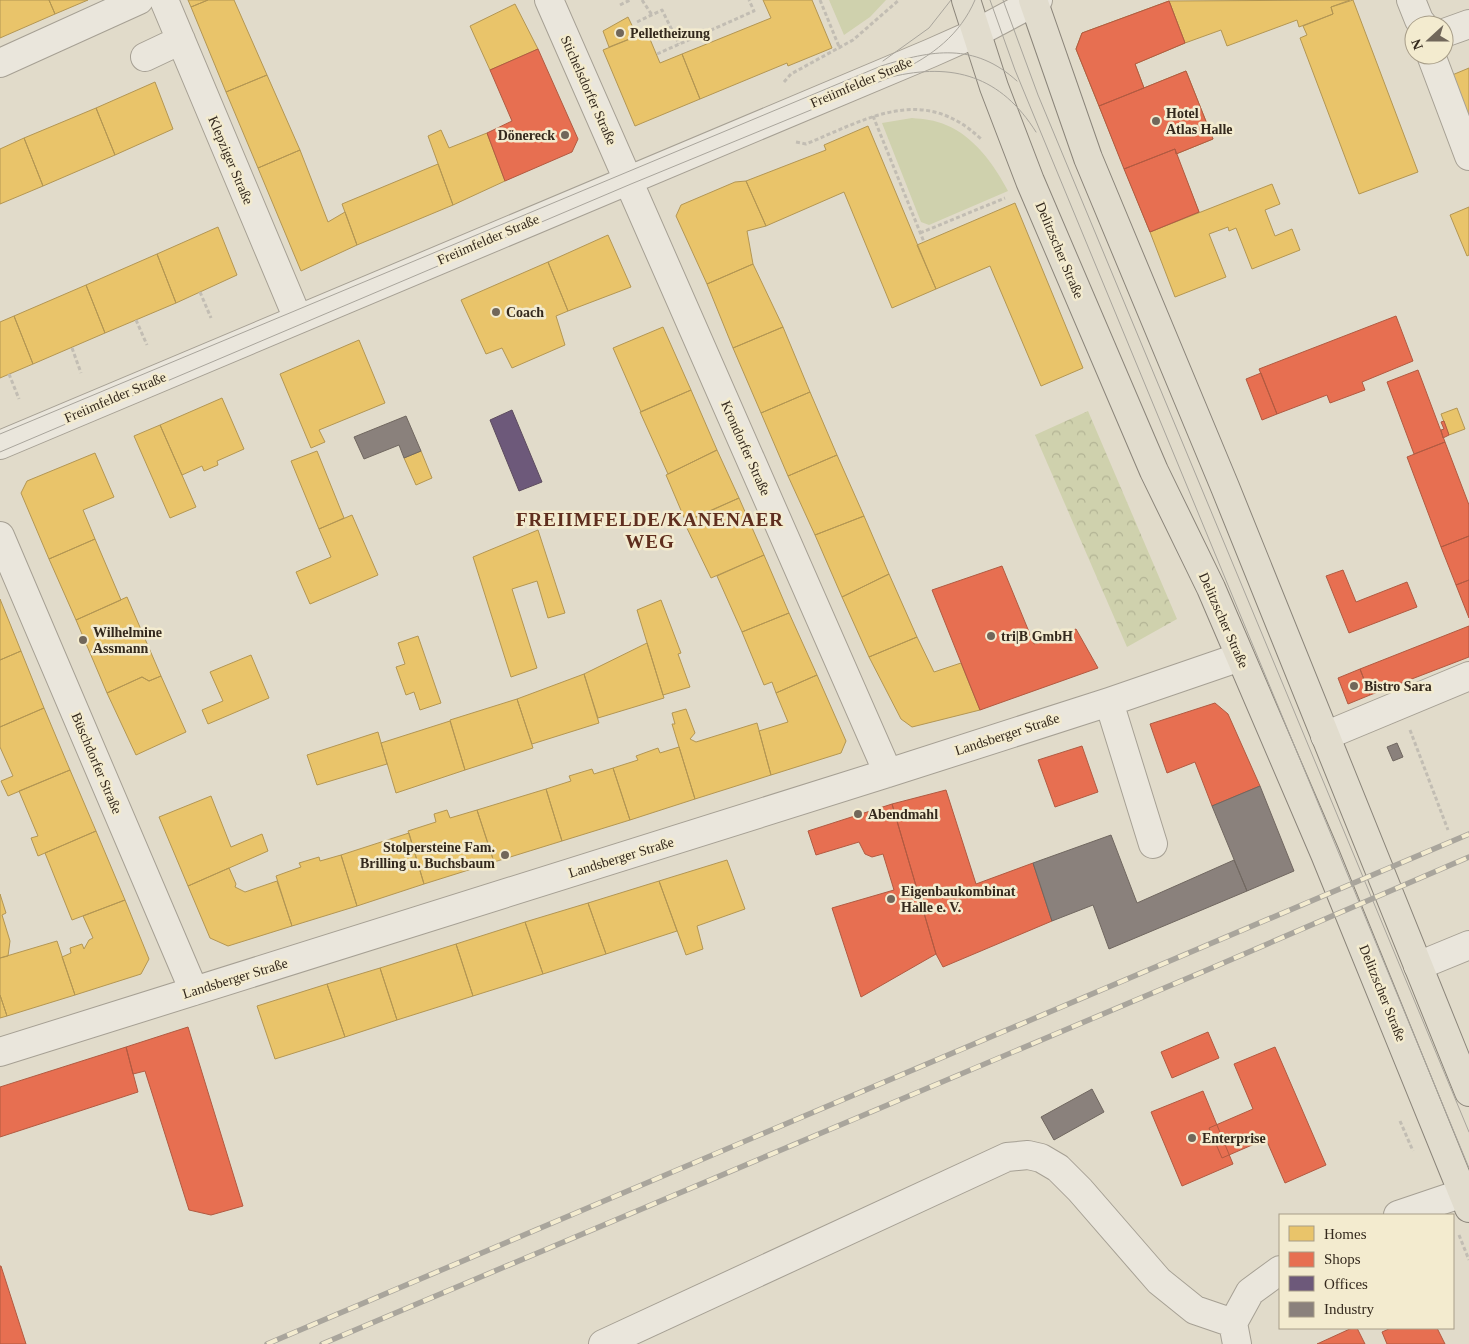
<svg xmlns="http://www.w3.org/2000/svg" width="1469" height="1344" font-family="'Times New Roman',serif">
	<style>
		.grass { fill: #cfd1ad }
		.forest { fill: url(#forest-crowns) }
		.homes { fill: #e9c46a; stroke: #b39653 }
		.shops { fill: #e76f51; stroke: #b15a41 }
		.offices { fill: #6d597a; stroke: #5c4b5e }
		.industry { fill: #8a817c; stroke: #706760 }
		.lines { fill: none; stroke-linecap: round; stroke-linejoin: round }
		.minor-casing { stroke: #a6a094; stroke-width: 30 }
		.major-casing { stroke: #8b857a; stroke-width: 30 }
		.path { stroke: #c2bdb3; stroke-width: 3; stroke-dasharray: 4 2.5; stroke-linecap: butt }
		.minor { stroke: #eae6dc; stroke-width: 28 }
		.major { stroke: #e1dccd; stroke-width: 28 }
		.tram { stroke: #a9a59c; stroke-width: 1 }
		.rail-casing { stroke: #a9a59c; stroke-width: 5.5 }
		.rail { stroke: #f3ebcf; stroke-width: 4; stroke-dasharray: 11; stroke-linecap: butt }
		.poi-dot { fill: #71675a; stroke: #f3ebcf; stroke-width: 2 }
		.labels { text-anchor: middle; stroke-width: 5; stroke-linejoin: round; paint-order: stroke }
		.poi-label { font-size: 14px; font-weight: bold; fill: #34291d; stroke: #f3ebcf; text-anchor: start }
		.street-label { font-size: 14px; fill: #34291d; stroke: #f3ebcf }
		.district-label { font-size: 19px; font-weight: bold; letter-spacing: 1px; fill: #5f2e1e; stroke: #f3ebcf }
	</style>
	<defs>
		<pattern id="forest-crowns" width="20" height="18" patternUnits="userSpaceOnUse" patternTransform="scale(1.25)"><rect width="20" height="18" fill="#cfd1ad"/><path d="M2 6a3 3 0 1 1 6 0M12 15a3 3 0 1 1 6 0" fill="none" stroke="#b2b394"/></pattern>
	</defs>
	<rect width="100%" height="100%" fill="#e1dbca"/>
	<path class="grass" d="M829,0H886L870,17L844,35Z
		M912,118C923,119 935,120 946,125C974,136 995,166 1008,191L929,225L921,222L882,123Z"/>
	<path class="forest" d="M1088,411L1177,619L1127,647L1035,435Z"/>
	<path class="homes" d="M0,0H49L55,14L0,38Z
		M49,0H88L55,14Z
		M188,0H208L191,7Z
		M208,0H234L267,75L226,92L191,7Z
		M763,0H812L832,48L788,66L787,63L700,99L682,54L771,18Z
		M1350,0L1331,7L1333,14L1299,27L1297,20L1227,46L1221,30L1185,43L1169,1Z
		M1353,0L1418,172L1359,194L1300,38L1307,35L1303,26L1333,14L1331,7Z
		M1169,1L1185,43L1135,64L1144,88L1186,71L1213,139L1176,154L1199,212L1150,232L1076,49L1082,33Z
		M515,4L538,49L490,70L470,26Z
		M628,17L637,36L609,47L603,31Z
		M647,32L660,63L682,54L700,99L635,126L603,50Z
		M1469,68V117L1445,78Z
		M267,75L300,150L258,168L226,92Z
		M155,82L173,129L115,155L96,108Z
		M96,108L115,155L43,186L24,138Z
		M868,126L936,289L892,308L844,192L766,226L746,181L826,150L824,145Z
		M441,130L449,148L487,133L505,181L453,205L428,136Z
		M24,138L43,186L0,204V149Z
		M300,150L328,222L345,212L357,245L301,271L258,168Z
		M438,164L453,205L357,245L342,204Z
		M746,181L766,226L747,231L753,264L707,284L676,216L681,205L735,182Z
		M1272,184L1280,204L1265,210L1275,236L1292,229L1300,250L1252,269L1236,228L1229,231L1228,227L1209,234L1226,277L1175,297L1150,232Z
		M1015,203L1083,368L1041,386L990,266L936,289L917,245Z
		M1469,207V255L1467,256L1450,215Z
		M218,227L237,275L176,303L157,254Z
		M608,235L631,287L568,311L548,262Z
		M157,254L176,303L105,333L86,285Z
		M548,262L568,311L556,316L565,345L512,368L502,348L486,354L461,300Z
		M753,264L783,327L733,348L707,284Z
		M86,285L105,333L33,364L14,316Z
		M14,316L33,364L0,378V322Z
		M663,327L691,390L641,412L613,348Z
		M783,327L810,392L761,413L733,348Z
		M359,340L385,403L319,430L325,442L311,448L280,374Z
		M691,390L717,450L668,474L640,412Z
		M810,392L837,455L788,476L761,413Z
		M222,398L244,449L217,461L218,465L204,471L202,466L182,475L160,425Z
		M1457,408L1465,429L1449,435L1441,414Z
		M160,425L196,507L170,518L134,436Z
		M717,450L739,498L686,522L666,475Z
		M317,451L344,518L319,529L291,461Z
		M421,451L432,478L416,485L404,458Z
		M95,453L114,497L83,510L95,539L49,559L21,493L27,481Z
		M837,455L864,516L815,535L788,476Z
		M739,498L764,555L711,578L684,522Z
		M352,515L378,575L310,604L296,572L331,557L319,529Z
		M864,516L889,574L842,597L815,535Z
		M538,530L565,613L548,618L537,581L512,589L537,668L511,677L473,557Z
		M95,539L121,600L76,620L49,559Z
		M764,555L789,613L742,632L717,576Z
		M889,574L917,637L869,657L842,597Z
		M127,597L161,676L149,681L142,677L107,693L76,620Z
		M0,599L21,651L0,660Z
		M661,600L681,653L678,654L690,687L663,695L637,610Z
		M789,613L817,675L776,693L772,682L764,685L742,632Z
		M418,636L441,703L420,710L414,692L406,695L396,667L405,664L398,643Z
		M917,637L934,672L961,663L980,710L912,727L901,719L869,657Z
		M647,643L664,698L598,718L584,674Z
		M21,651L44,708L0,727V660Z
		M251,655L269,698L208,724L202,710L223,701L210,672Z
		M584,674L599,723L532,744L517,699Z
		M817,675L846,741L841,753L771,775L759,731L788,722L776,693Z
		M161,676L186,732L136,755L107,693L142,677L149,681Z
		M517,699L533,748L465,770L450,720Z
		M44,708L70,770L8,796L1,781L13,776L0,747V727Z
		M686,709L695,733L690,739L696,742L757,723L771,775L695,799L672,724H675L672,713Z
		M450,721L465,770L396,793L381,743Z
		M378,732L387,764L317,785L307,755Z
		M679,747L695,799L630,820L613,768L638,760L636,756L658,748L660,753Z
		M613,768L630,820L562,841L546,789L571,781L569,776L592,769L594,774Z
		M70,770L96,831L38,856L31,838L38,836L19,791Z
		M546,789L562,841L494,862L477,810Z
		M211,796L231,847L262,834L268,851L188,886L159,817Z
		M447,810L450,818L477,810L494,862L424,884L408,831L436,822L434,814Z
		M96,831L125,900L72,920L45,853Z
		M409,833L424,884L357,906L341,855Z
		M341,855L357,906L292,926L276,876L301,867L299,863L319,857L320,861Z
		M727,860L745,909L697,926L703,949L686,955L659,881Z
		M229,868L236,884L235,887L245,892L277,881L292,926L228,946L210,938L188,886Z
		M659,881L677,931L606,954L588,903Z
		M0,894L6,913L2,915L10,941L8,956L0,958Z
		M125,900L149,959L141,974L75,995L62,957L71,953L70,948L82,944L84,949L89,940L93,938L83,916Z
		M588,903L606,954L543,974L525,922Z
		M525,922L543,974L473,996L456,944Z
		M57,941L75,995L7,1016L0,995V958Z
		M456,944L473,996L397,1020L380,968Z
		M380,968L397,1020L345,1037L327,984Z
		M327,984L345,1037L275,1059L257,1006Z
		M0,995L7,1016L0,1018Z"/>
	<path class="shops" d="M1169,1L1185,43L1135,64L1144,88L1099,106L1076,49L1082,33Z
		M538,49L578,139L572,152L505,181L487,133L512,121L490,70Z
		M1186,71L1213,139L1176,154L1175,149L1124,169L1099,106Z
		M1175,149L1199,212L1150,232L1124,169Z
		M1396,316L1413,361L1362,382L1365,390L1330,403L1327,395L1277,414L1259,369Z
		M1418,370L1445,442L1414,454L1387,382Z
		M1261,373L1277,414L1262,420L1246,379Z
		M1444,421L1449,435L1443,438L1441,430L1444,429L1441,422Z
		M1445,442L1469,505V536L1441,547L1407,457Z
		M1469,536V580L1456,585L1441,547Z
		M1002,566L1034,644L1076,629L1098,668L980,710L932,590Z
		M1343,570L1356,602L1407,582L1417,607L1349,633L1326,576Z
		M1469,580V618L1456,585Z
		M1469,626V657L1370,695L1360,669Z
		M1360,669L1370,695L1348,704L1338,678Z
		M1215,703L1228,714L1260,786L1212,806L1195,762L1167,773L1150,724Z
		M1082,746L1098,792L1055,807L1038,760Z
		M946,790L976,884L1033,863L1052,921L943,967L936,954L892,804Z
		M892,804L936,954L861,997L832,908L894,890L883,854L872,857L865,854L859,842L816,855L808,831Z
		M188,1027L243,1206L211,1215L189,1210L145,1071L133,1074L126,1047Z
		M1208,1032L1219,1058L1172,1078L1161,1052Z
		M126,1047L138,1092L0,1137V1087Z
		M1275,1047L1326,1165L1285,1183L1266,1139L1222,1158L1209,1128L1253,1109L1234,1064Z
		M1203,1091L1233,1164L1182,1186L1151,1112Z
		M0,1266H1L26,1344H0Z
		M1352,1328H1357L1365,1344H1317Z
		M1391,1328H1437L1445,1344H1387L1382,1332Z"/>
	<path class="offices" d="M512,410L542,482L519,491L490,420Z"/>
	<path class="industry" d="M406,416L421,451L404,458L399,445L364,459L354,437Z
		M1397,743L1403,757L1393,761L1387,747Z
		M1260,786L1294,871L1247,891L1212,806Z
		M1111,835L1137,903L1234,860L1247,891L1109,949L1093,905L1052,921L1033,863Z
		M1092,1089L1104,1112L1054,1140L1041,1117Z"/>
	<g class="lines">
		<defs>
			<path id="minor" d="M164,0L298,319
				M549,0L888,773
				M1411,0L1419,20L1423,25
				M1444,33L1469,24
				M1431,55L1469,156
				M145,57L181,40
				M0,63L139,0
				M0,445L931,53L976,33L1038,0
				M0,536L194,991
				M1109,702L1153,844
				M1325,736L1469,676
				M1418,966L1469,945
				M0,1052L888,773L1109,702L1240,657
				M1398,1215L1469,1191
				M603,1344L1007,1157L1028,1155L1041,1158L1058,1168L1080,1190L1159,1281L1195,1310L1233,1323
				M1237,1344L1233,1323L1250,1292L1280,1270"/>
			<path id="major" d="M966,0L994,87L1030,181L1154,471L1211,588L1325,854L1469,1208
				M1033,0L1088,158L1225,487L1469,1092"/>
		</defs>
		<use href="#minor" class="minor-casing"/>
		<use href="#major" class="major-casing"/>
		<path class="path" d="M642,0L652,15
			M820,0L840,49
			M620,5L630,0
			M637,22L662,10L679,44
			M657,54L754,11L749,0
			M784,82L791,74L853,40L899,0
			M873,116L924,242
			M796,142L806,144C869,118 923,84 981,139
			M920,233L1005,198
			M200,292L211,318
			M136,320L147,345
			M72,348L81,373
			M9,374L19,399
			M1410,730L1448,830
			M1400,1121L1413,1151
			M1459,1235L1469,1260"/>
		<use href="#minor" class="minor"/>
		<use href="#major" class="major"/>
		<path class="tram" d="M990,0L1015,70L1469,1168
			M1003,0L1038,95L1469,1132
			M883,61L929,28L951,0
			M898,72C932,56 960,35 975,0
			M0,434L881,66C932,50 974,42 1017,81
			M0,452L631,184L891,77C953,62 1001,76 1036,132"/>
		<defs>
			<path id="rail" d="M267,1344L1469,834
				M322,1344L1207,970L1469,857"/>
		</defs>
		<use href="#rail" class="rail-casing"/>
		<use href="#rail" class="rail"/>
	</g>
	<g class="poi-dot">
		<circle cx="620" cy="33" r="5"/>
		<circle cx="1156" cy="121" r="5"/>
		<circle cx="565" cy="135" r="5"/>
		<circle cx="496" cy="312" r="5"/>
		<circle cx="991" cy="636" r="5"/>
		<circle cx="83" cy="640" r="5"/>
		<circle cx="1354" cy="686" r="5"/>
		<circle cx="858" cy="814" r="5"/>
		<circle cx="505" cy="855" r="5"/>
		<circle cx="891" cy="899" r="5"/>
		<circle cx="1192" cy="1138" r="5"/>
	</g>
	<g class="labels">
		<g class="poi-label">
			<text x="630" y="38">Pelletheizung</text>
			<text x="1166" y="118">Hotel<tspan x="1166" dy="16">Atlas Halle</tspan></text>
			<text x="555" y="140" text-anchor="end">Dönereck</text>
			<text x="506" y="317">Coach</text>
			<text x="93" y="637">Wilhelmine<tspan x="93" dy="16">Assmann</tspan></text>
			<text x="1001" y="641">tri|B GmbH</text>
			<text x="1364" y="691">Bistro Sara</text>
			<text x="868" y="819">Abendmahl</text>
			<text x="495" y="852" text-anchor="end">Stolpersteine Fam.<tspan x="495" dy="16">Brilling u. Buchsbaum</tspan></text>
			<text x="901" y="896">Eigenbaukombinat<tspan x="901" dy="16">Halle e. V.</tspan></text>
			<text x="1202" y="1143">Enterprise</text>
		</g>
		<g class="street-label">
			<text transform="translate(861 82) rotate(-23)" y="5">Freiimfelder Straße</text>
			<text transform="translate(589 90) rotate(66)" y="5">Stichelsdorfer Straße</text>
			<text transform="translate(231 160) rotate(67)" y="5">Klepziger Straße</text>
			<text transform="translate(488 239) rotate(-23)" y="5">Freiimfelder Straße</text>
			<text transform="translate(1060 250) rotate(67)" y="5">Delitzscher Straße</text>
			<text transform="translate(115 397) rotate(-23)" y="5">Freiimfelder Straße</text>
			<text transform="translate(746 448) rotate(66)" y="5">Krondorfer Straße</text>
			<text transform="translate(1224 620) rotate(66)" y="5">Delitzscher Straße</text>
			<text transform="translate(1007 734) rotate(-18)" y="5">Landsberger Straße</text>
			<text transform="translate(97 763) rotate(67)" y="5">Büschdorfer Straße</text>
			<text transform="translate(621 857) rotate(-17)" y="5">Landsberger Straße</text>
			<text transform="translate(235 978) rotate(-17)" y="5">Landsberger Straße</text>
			<text transform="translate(1383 993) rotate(68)" y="5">Delitzscher Straße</text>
		</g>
		<g class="district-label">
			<text x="650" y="526">FREIIMFELDE/KANENAER<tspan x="650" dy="22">WEG</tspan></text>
		</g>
	</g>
	<rect x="1279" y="1214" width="175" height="115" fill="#f3ebcf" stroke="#a79d88"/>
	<rect x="1289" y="1226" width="25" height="15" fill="#e9c46a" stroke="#a79d88"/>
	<text x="1324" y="1239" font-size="15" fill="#34291d">Homes</text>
	<rect x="1289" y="1252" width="25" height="15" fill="#e76f51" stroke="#a79d88"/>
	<text x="1324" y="1264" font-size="15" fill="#34291d">Shops</text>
	<rect x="1289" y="1276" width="25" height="15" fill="#6d597a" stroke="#a79d88"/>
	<text x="1324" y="1289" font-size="15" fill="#34291d">Offices</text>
	<rect x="1289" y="1302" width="25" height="15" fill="#8a817c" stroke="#a79d88"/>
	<text x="1324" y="1314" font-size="15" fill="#34291d">Industry</text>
	<g transform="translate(1429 40) rotate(249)"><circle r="24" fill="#f3ebcf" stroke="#a79d88"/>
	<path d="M0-4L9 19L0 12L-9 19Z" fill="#71675a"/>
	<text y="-8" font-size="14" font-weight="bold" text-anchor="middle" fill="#34291d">N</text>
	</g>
</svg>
